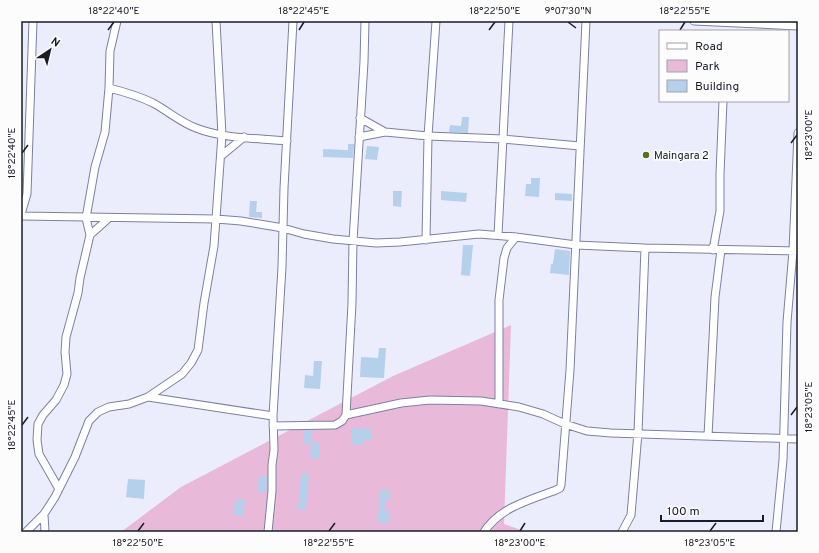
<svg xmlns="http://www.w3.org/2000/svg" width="819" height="553" font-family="Overpass,sans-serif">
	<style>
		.green { fill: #e9b9d9 }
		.building { fill: #b4d0eb }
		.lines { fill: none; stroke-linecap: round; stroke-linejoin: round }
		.minor-casing { stroke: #7c81a1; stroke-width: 9 }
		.minor { stroke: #fff; stroke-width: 7 }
		.ticks { fill: none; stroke: #1a1c29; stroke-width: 1.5 }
		.poi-dot { fill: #557022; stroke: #fcfcfc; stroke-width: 1.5 }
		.labels { text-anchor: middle; stroke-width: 3.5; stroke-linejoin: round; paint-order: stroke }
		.poi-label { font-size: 11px; fill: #1a1c29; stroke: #fcfcfc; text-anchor: start }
		.neatline { fill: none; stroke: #1a1c29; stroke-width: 1.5 }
		.ticks-label { font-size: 10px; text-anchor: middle; fill: #1a1c29 }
	</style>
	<rect width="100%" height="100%" fill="#ebedfc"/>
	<path class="green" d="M511,325L504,524L527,532H121L181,487L393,376Z"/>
	<path class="building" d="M462,117H469L468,133L449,132L450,125L461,126Z
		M348,144H354L353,158L323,157V149L348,150Z
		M367,146L379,147L377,160L365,159Z
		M531,178H540L539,197L525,196L526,184H531Z
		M393,191H402L401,207L393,206Z
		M441,191L467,193L466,202L441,200Z
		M555,193L572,194V201L555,200Z
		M250,201H257L256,212H262V218L249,217Z
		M463,245H473L470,276L461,275Z
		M555,249L570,251L569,275L550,273L551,264H553Z
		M379,348H386L384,378L360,377L361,357L378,358Z
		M314,361H322L320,389L304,388L305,375L313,376Z
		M352,428L372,429V440H364V445L351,444Z
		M311,430V444V442L320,443L319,459L310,458L311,444H303V431Z
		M301,473L309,474L306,510L298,509Z
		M259,476H267L266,493L258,492Z
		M128,479L145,480L144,499L126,497Z
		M379,490H390V500H386L384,510L390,511L388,524L377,522L379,505Z
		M235,499L245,500L243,516L234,515Z"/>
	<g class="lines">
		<defs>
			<path id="minor" d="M694,21L798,26
				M109,88C125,92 139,96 153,103C168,111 180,122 196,128C224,139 257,138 287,141
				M360,118L385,132
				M359,137L385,132L428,136L503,139L580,146
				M221,156L244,137
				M21,214L27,194L33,21
				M21,216L216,219L241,221L283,228L304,234L333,239L376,243L400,242L479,234L516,237L576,245L645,248L798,251
				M90,235L109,218
				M498,235L509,21
				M426,240L428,136L436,21
				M713,250L720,211V174L723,101
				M148,397L273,416
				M499,404V300L504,258L507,248L516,237
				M346,415L401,403L430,400L481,401L519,407L543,414L565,424L587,431L611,433L798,439
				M273,426L335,425L342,421L346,415L352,303L353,241L364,62L365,21
				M708,436L713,338L715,297L721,250
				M59,489L39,454L37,440L38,424L43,415L56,400L64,385L67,374L65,352L66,337L78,293L80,278L90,235L86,218L95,167L105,132L109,88L110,51L117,21
				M44,514L45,532
				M26,532L44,514L55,497L75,457L89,421L98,412L109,407L129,404L148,397L182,374L191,363L198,350L204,303L214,246L222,135L216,21
				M268,532L272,491V465L274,450L273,416L282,267L284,188L293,21
				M484,532C500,507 530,500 556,490L560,488L561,485L570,370L586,21
				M622,532L631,515L638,433L645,248
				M776,532L783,460L787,322L793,251L798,133"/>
		</defs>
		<use href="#minor" class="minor-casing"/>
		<use href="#minor" class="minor"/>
	</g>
	<path class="ticks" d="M568,22L576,28M108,30L114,22M299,30L304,22M489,30L495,22M680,30L685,22M791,143L797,135M22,153L28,145M791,415L797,407M22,425L28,417M138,531L144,523M329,531L335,523M520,531L525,523M710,531L716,523"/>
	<circle class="poi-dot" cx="646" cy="155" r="4"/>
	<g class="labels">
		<g class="poi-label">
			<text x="654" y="159">Maingara 2</text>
		</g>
	</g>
	<rect width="819" height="553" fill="none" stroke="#fcfcfc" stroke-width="44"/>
	<rect x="659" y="30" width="130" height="72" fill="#fcfcfc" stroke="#a2a2a8"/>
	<rect x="667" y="43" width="20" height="6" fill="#ffffff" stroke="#a2a2a8"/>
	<text x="695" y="50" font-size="12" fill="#1a1c29">Road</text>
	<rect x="667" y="60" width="20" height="12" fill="#e9b9d9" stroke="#a2a2a8"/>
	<text x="695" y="70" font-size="12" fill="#1a1c29">Park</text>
	<rect x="667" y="80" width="20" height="12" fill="#b4d0eb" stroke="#a2a2a8"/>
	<text x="695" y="90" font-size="12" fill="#1a1c29">Building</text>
	<g transform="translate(50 50) rotate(35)" stroke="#fcfcfc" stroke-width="3" paint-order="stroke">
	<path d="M0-3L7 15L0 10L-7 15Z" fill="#1a1c29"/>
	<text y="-6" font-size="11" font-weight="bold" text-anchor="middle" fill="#1a1c29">N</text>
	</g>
	<path d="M661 515v6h102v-6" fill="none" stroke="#1a1c29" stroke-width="2"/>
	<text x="667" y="515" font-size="12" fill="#1a1c29" stroke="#fcfcfc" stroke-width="3" paint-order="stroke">100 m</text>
	<rect x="22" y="22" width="775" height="509" class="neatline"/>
	<g class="ticks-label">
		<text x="114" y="14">18°22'40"E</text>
		<text x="304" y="14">18°22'45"E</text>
		<text x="495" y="14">18°22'50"E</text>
		<text x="568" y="14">9°07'30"N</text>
		<text x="685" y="14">18°22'55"E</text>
		<text transform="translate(808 135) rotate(-90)" y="4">18°23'00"E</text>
		<text transform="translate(11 153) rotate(-90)" y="4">18°22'40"E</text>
		<text transform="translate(808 407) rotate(-90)" y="4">18°23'05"E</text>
		<text transform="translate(11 425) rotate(-90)" y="4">18°22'45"E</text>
		<text x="138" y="546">18°22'50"E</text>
		<text x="329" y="546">18°22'55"E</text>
		<text x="520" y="546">18°23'00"E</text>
		<text x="710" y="546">18°23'05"E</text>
	</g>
</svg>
